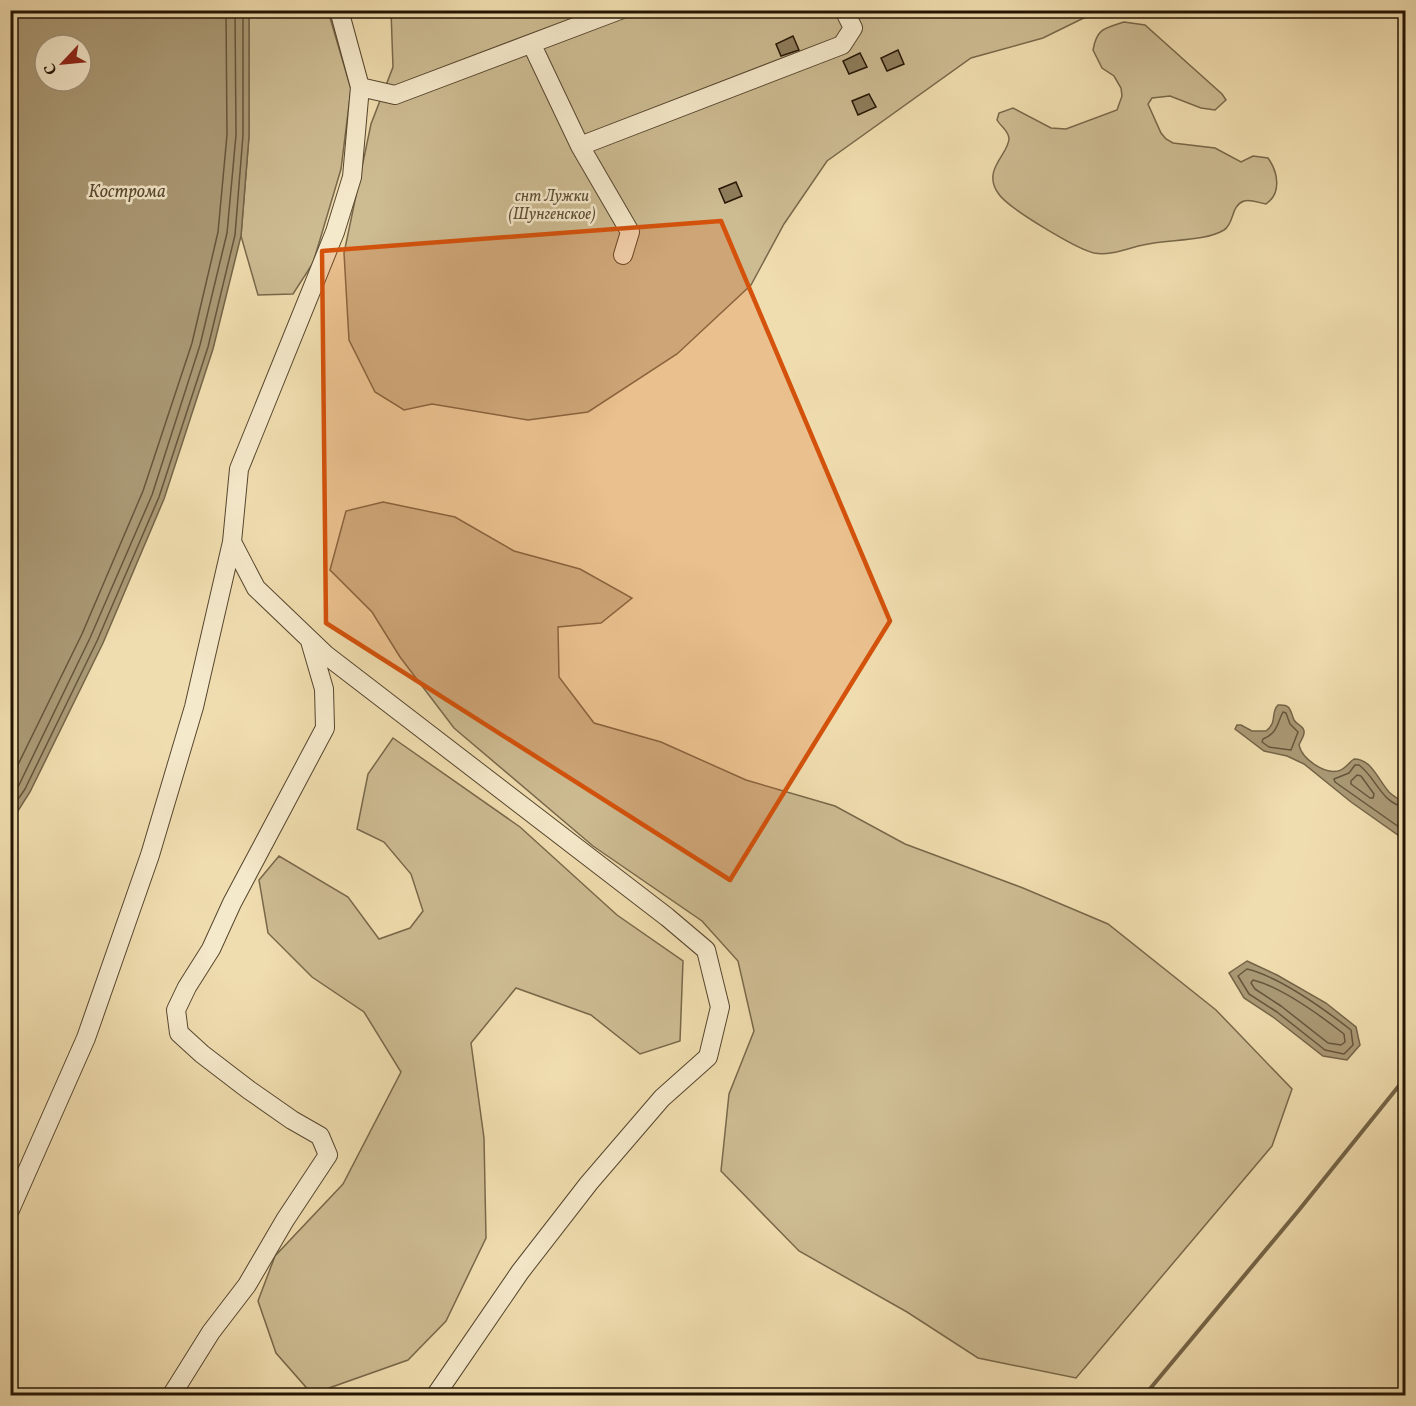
<svg xmlns="http://www.w3.org/2000/svg" width="1416" height="1406" font-family="Vollkorn,serif">
	<style>
		.green { fill: #cdbb92; stroke: #78684a; stroke-width: 1.5 }
		.water { fill: #aa9975; stroke: #746447; stroke-width: 1.5; fill-rule: evenodd }
		.lines { fill: none; stroke-linecap: round; stroke-linejoin: round }
		.shore { stroke: #66563c; stroke-width: 1.5 }
		.stream { stroke: #746447; stroke-width: 4 }
		.building { fill: #8e7d5c; stroke: #231403; stroke-width: 1.5 }
		.minor-casing { stroke: #56462e; stroke-width: 20 }
		.minor { stroke: #f5e9cb; stroke-width: 18 }
		.marked { fill: #d4520b; fill-opacity: 0.2; stroke: #d4520b; stroke-width: 4.5; stroke-linejoin: round }
		.labels { text-anchor: middle; stroke-width: 5; stroke-linejoin: round; paint-order: stroke }
		.park-label { font-size: 16px; font-style: italic; fill: #5e4e35; stroke: #f5e9cb }
		.water-label { font-size: 18px; font-style: italic; fill: #594931; stroke: #f5e9cb }
	</style>
	<rect width="100%" height="100%" fill="#f0ddaf"/>
	<filter id="stains"><feTurbulence type="fractalNoise" baseFrequency=".00333" numOctaves="4"/><feColorMatrix values="0 0 0 0 .2 0 0 0 0 .09 0 0 0 0 .02 0 0 0 .5 -.17"/></filter>
	<radialGradient id="worn" r=".72"><stop offset=".6" stop-color="#630" stop-opacity="0"/><stop offset="1" stop-color="#630" stop-opacity=".3"/></radialGradient>
	<path class="green" d="M249,11H328L351,89L341,169L313,263L293,294L258,295L241,236L249,136Z
		M391,11H1098L1043,38L971,58L827,161L784,224L751,285L677,354L588,412L528,420L432,404L404,410L375,392L349,340L344,253L371,124L393,67Z
		M1124,22L1145,25L1222,94L1226,100L1215,110L1201,108L1170,96L1152,98L1148,104L1161,133L1166,139L1173,143L1215,148L1241,162L1253,156L1268,158C1278,172 1282,193 1266,204C1259,203 1251,199 1244,201C1230,206 1235,223 1224,230C1204,242 1167,239 1143,245C1128,248 1111,256 1094,253C1077,249 1007,208 998,193C982,170 1008,155 1009,139C1009,131 1001,127 997,120L999,113L1013,108L1051,128L1066,129L1117,110L1122,96L1121,88L1114,76L1102,68L1093,50C1097,28 1105,28 1124,22Z
		M383,502L455,517L514,551L580,569L632,598L601,623L558,627L559,677L594,723L661,742L746,780L835,806L905,844L1023,888L1108,924L1216,1010L1292,1089L1272,1146L1076,1378L978,1358L907,1312L799,1251L721,1171L729,1094L754,1031L738,961L702,921L593,846L454,728L400,657L372,612L330,570L346,511Z
		M393,738L520,827L617,915L683,961L680,1041L640,1054L591,1015L516,988L471,1043L484,1138L486,1238L446,1321L408,1360L312,1394L276,1353L258,1301L275,1256L343,1184L401,1072L364,1012L312,977L268,933L259,880L279,856L348,897L379,939L410,928L423,911L411,874L384,842L357,829L368,774Z"/>
	<path class="water" d="M11,10L249,11V136L241,236L213,349L164,499L103,643L30,792L11,822ZM45,45H81V81H45Z
		M1278,705C1291,704 1290,710 1294,720C1297,725 1303,725 1304,731C1305,736 1300,741 1299,745C1302,759 1324,774 1338,771C1346,769 1348,763 1354,759C1372,759 1378,780 1389,792C1393,796 1400,800 1405,802V840L1351,802L1304,764L1287,756L1264,751L1235,729L1237,725H1241L1252,731H1266C1278,722 1270,713 1278,705Z
		M1247,961L1277,975L1326,1003L1356,1027L1360,1045L1347,1060L1323,1056L1273,1017L1244,998L1229,973Z"/>
	<g class="lines">
		<path class="shore" d="M1283,712L1286,713L1290,724L1298,732L1291,750L1269,747L1262,742L1263,739C1278,733 1277,723 1283,712Z
			M1357,775L1361,776L1374,794L1373,798H1370L1351,784V781Z
			M10,781L82,634L143,491L192,343L218,232L227,135L226,10
			M10,798L19,785L90,638L152,495L200,345L227,233L236,135L235,10
			M1406,807C1382,805 1376,777 1359,765H1355L1349,773L1334,779L1335,782L1406,832
			M10,811L25,789L97,641L159,497L208,347L235,235L243,135V10
			M1247,969C1280,977 1324,1009 1351,1030L1353,1045L1344,1054L1325,1050L1277,1012L1249,994L1238,976Z
			M1253,980C1281,987 1321,1016 1344,1034L1345,1042L1341,1045L1328,1043L1281,1006L1255,989L1251,983Z"/>
		<path class="stream" d="M1144,1396L1299,1210L1406,1077"/>
	</g>
	<path class="building" d="M793,36L799,50L781,56L776,44Z
		M898,50L904,64L887,71L881,58Z
		M860,53L867,67L849,74L843,61Z
		M869,94L876,107L858,115L852,101Z
		M736,182L742,196L725,203L719,189Z"/>
	<g class="lines">
		<defs>
			<path id="minor" d="M339,10L360,87L352,177L335,232L239,469L232,542L256,588L326,655L667,917L706,950L720,1007L708,1057L662,1098L589,1183L520,1272L435,1396
				M532,45L580,146L842,45L853,28L844,10
				M360,87L395,95L620,10
				M580,146L630,232L623,255
				M10,1210L86,1038L150,855L194,707L232,542
				M171,1396L211,1332L247,1285L285,1220L328,1155L320,1136L292,1120L249,1090L202,1054L179,1033L176,1010L187,987L211,949L232,903L325,728L324,689L310,641"/>
		</defs>
		<use href="#minor" class="minor-casing"/>
		<use href="#minor" class="minor"/>
	</g>
	<path class="marked" d="M721,221L890,621L730,880L326,623L322,251Z"/>
	<g class="labels">
		<g class="park-label">
			<text x="552" y="201">снт Лужки<tspan x="552" dy="18">(Шунгенское)</tspan></text>
		</g>
		<g class="water-label">
			<text x="127" y="197">Кострома</text>
		</g>
	</g>
	<rect width="1416" height="1406" fill="none" stroke="#f0ddaf" stroke-width="36"/>
	<rect x="12" y="12" width="1392" height="1382" fill="none" stroke="#231403" stroke-width="3"/>
	<rect x="18" y="18" width="1380" height="1370" fill="none" stroke="#231403" stroke-width="1.5"/>
	<g transform="translate(63 63) rotate(244)"><circle r="28" fill="#f5e9cb" stroke="#a1947b" stroke-width="1.5"/>
	<path d="M0-4.5L10 22L0 15L-10 22Z" fill="#8f2418"/>
	<text y="-9" font-size="16" font-weight="bold" text-anchor="middle" fill="#231403">С</text>
	</g>
	<rect width="100%" height="100%" filter="url(#stains)"/>
	<rect width="100%" height="100%" fill="url(#worn)"/>
</svg>
